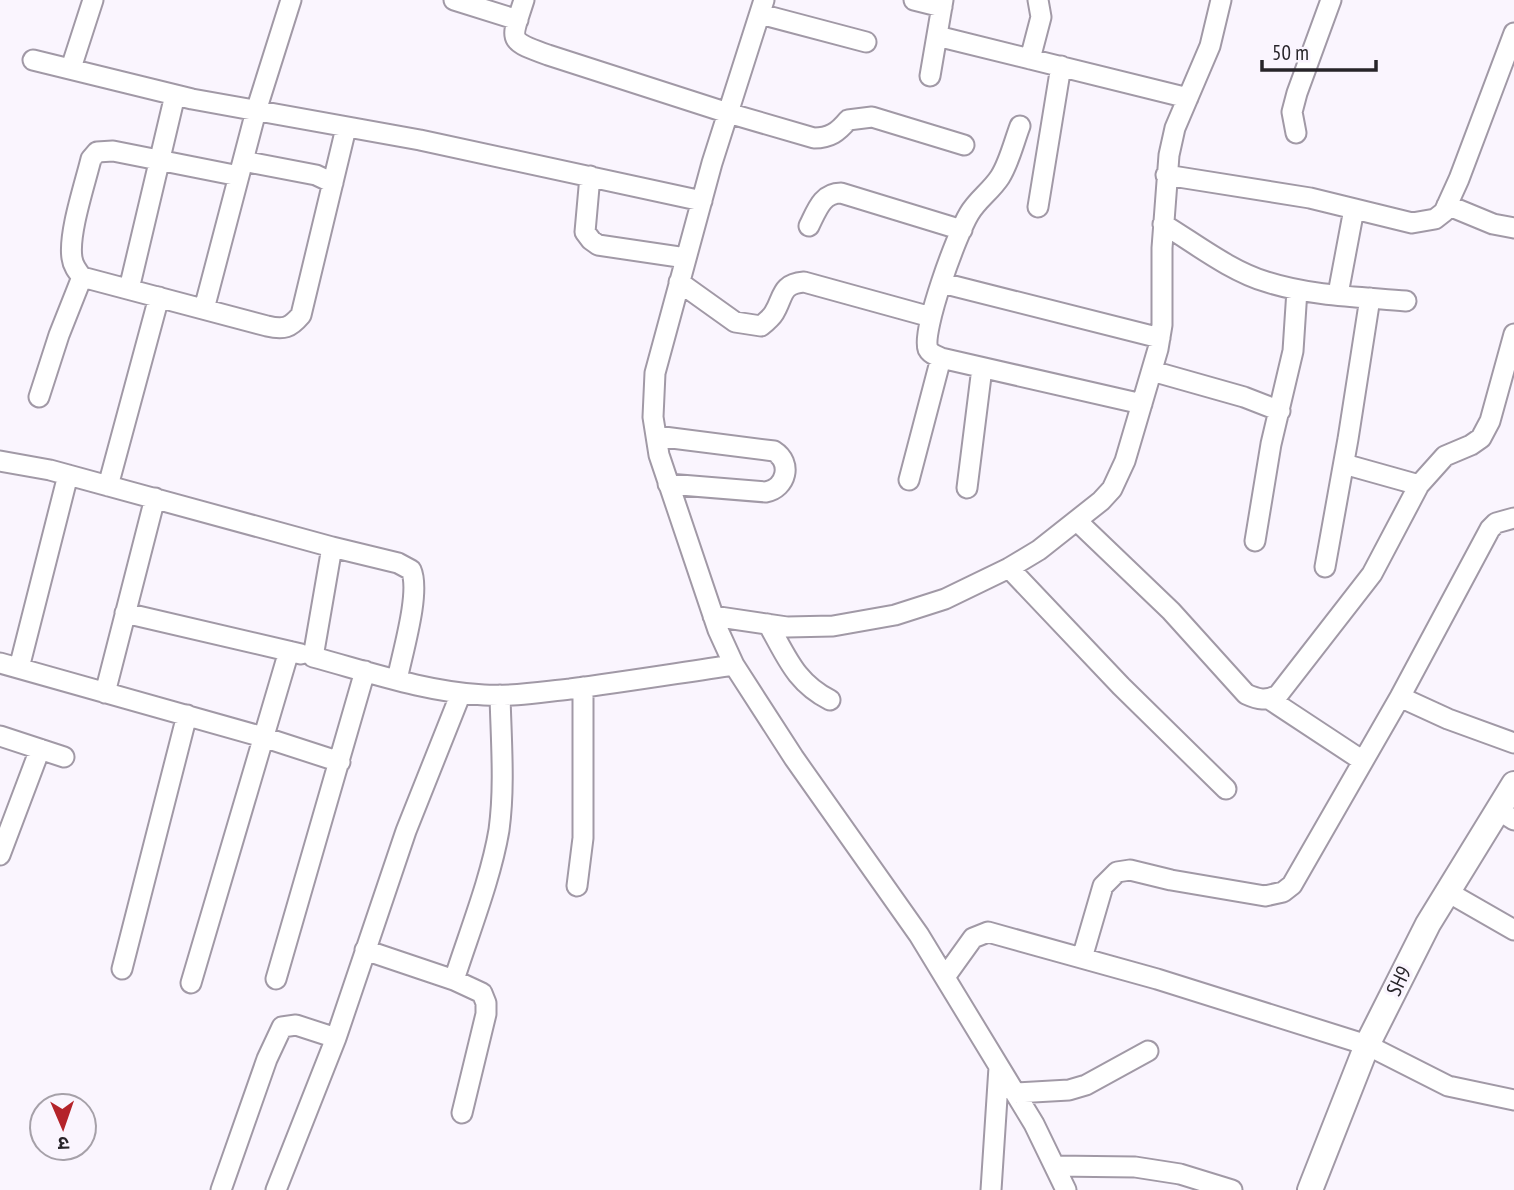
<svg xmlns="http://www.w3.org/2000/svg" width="1514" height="1190" font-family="'PT Sans Narrow','Noto Sans Devanagari',sans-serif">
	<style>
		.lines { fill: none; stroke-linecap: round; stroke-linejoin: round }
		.minor-casing { stroke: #a199a6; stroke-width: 23 }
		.major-casing { stroke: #a199a6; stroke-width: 28 }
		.minor { stroke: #fff; stroke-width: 19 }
		.major { stroke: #fff; stroke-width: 24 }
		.labels { text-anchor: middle; stroke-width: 7; stroke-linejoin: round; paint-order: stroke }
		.street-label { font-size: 21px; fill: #272429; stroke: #faf5fe }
	</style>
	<rect width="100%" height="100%" fill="#faf5fe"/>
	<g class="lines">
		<defs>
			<path id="minor" d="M454,0L518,20
				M524,0C511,41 506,40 548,55L728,113L814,138C830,138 838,132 848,120L872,117L964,145
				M764,0L712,163L655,373L653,417L659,455L718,630L734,665L794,758L919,935L1034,1124L1066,1190
				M914,0L942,7
				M760,14L866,42
				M937,36L1188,98
				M1030,59L1041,17L1038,0
				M33,60L192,99L420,140L702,201
				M71,68L93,0
				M930,76L943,0
				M1020,126C1014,142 1009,163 1000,177C991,191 977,200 969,214C957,234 921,331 928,349C931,355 936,355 941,358L1142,404
				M1296,133L1292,112L1297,93L1331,0
				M243,161L316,175L333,183
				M1166,175L1310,198L1412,223L1435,219L1444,212L1459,179L1514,33
				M239,176L113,151L97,152L91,159C85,184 68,234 72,258C73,266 77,271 82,277L267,326C284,330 290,328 301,315L346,128
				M590,176L585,232L591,240L598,245L686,258
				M1447,205L1493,224L1514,228
				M1038,207L1061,66
				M1163,224C1196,244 1230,271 1267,282C1311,296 1360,297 1406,301
				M809,226C817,210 822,193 841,193L962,230
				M679,282L735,322L761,326C766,322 771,318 774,313C784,297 780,284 804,282L931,317
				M942,283L1160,338
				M129,289L175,95
				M1338,294L1354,209
				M204,309L256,111L291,0
				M1152,371L1244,397L1280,411
				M39,397L59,335L82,277
				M656,436L774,451C793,463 786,488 766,492L668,484
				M0,461L50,470L332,547L313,657C369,672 426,692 484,695C513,697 541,692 570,689C624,682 679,673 734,665
				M1344,464L1419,485
				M909,480L941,358
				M108,486L159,297
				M967,488L982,368
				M1077,521L1171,611L1246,694C1259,700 1266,701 1278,695L1372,574L1419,485L1445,456L1471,445L1481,438L1490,421L1514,334
				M1255,541L1271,444L1293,351L1297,290
				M332,547L398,563L411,570C421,592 402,654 397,680
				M1325,567L1348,439L1370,298
				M1009,568L1121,686L1226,789
				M125,613L301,654
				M713,616L787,627L833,626L895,615L945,599L1009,568L1039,550L1101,501L1112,489L1125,461L1158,349L1162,325V248L1169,155L1175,128L1210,46L1221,0
				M768,624C787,657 795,682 830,700
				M0,663L263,737L340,762
				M19,668L68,475
				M105,693L155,498
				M1400,697L1448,719L1514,743
				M1269,699L1363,761
				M0,736L64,757
				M1498,810L1514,820
				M0,855L40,749
				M577,886L583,838V687
				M1446,891L1514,930
				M365,950L454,980L482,993L486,1003V1014L462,1113
				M1082,958L1103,886L1117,872L1130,870L1171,880L1265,896L1283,892L1292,885L1400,697L1490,529L1496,523L1514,518
				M122,969L187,715
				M945,977L973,938L988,932L1157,979L1367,1045L1448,1086L1514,1100
				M276,979L365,671
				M454,980C469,933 491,878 499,830C505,786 501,739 500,695
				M191,983L289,651
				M1015,1093L1069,1090L1086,1085L1148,1051
				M1055,1166L1135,1167L1180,1174L1232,1190
				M221,1190L267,1059L282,1027L296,1025L336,1038
				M276,1190L336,1038L406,831L461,693
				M991,1190L999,1067"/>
			<path id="major" d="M1310,1190L1367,1045L1428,924L1514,784"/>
		</defs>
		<use href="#minor" class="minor-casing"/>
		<use href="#major" class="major-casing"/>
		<use href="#minor" class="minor"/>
		<use href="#major" class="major"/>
	</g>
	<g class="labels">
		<g class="street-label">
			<text transform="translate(1399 981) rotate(-64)" y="7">SH9</text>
		</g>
	</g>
	<g transform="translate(63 1127) rotate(178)"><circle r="33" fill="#faf5fe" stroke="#a6a1a9" stroke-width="2"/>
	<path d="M0-5L12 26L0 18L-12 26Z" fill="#b4232a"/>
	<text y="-10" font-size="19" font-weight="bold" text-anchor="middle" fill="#272429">उ</text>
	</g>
	<path d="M1262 60v10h114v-10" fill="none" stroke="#272429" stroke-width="3.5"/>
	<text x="1272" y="60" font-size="21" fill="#272429" stroke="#faf5fe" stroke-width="5" paint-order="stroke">50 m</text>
</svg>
